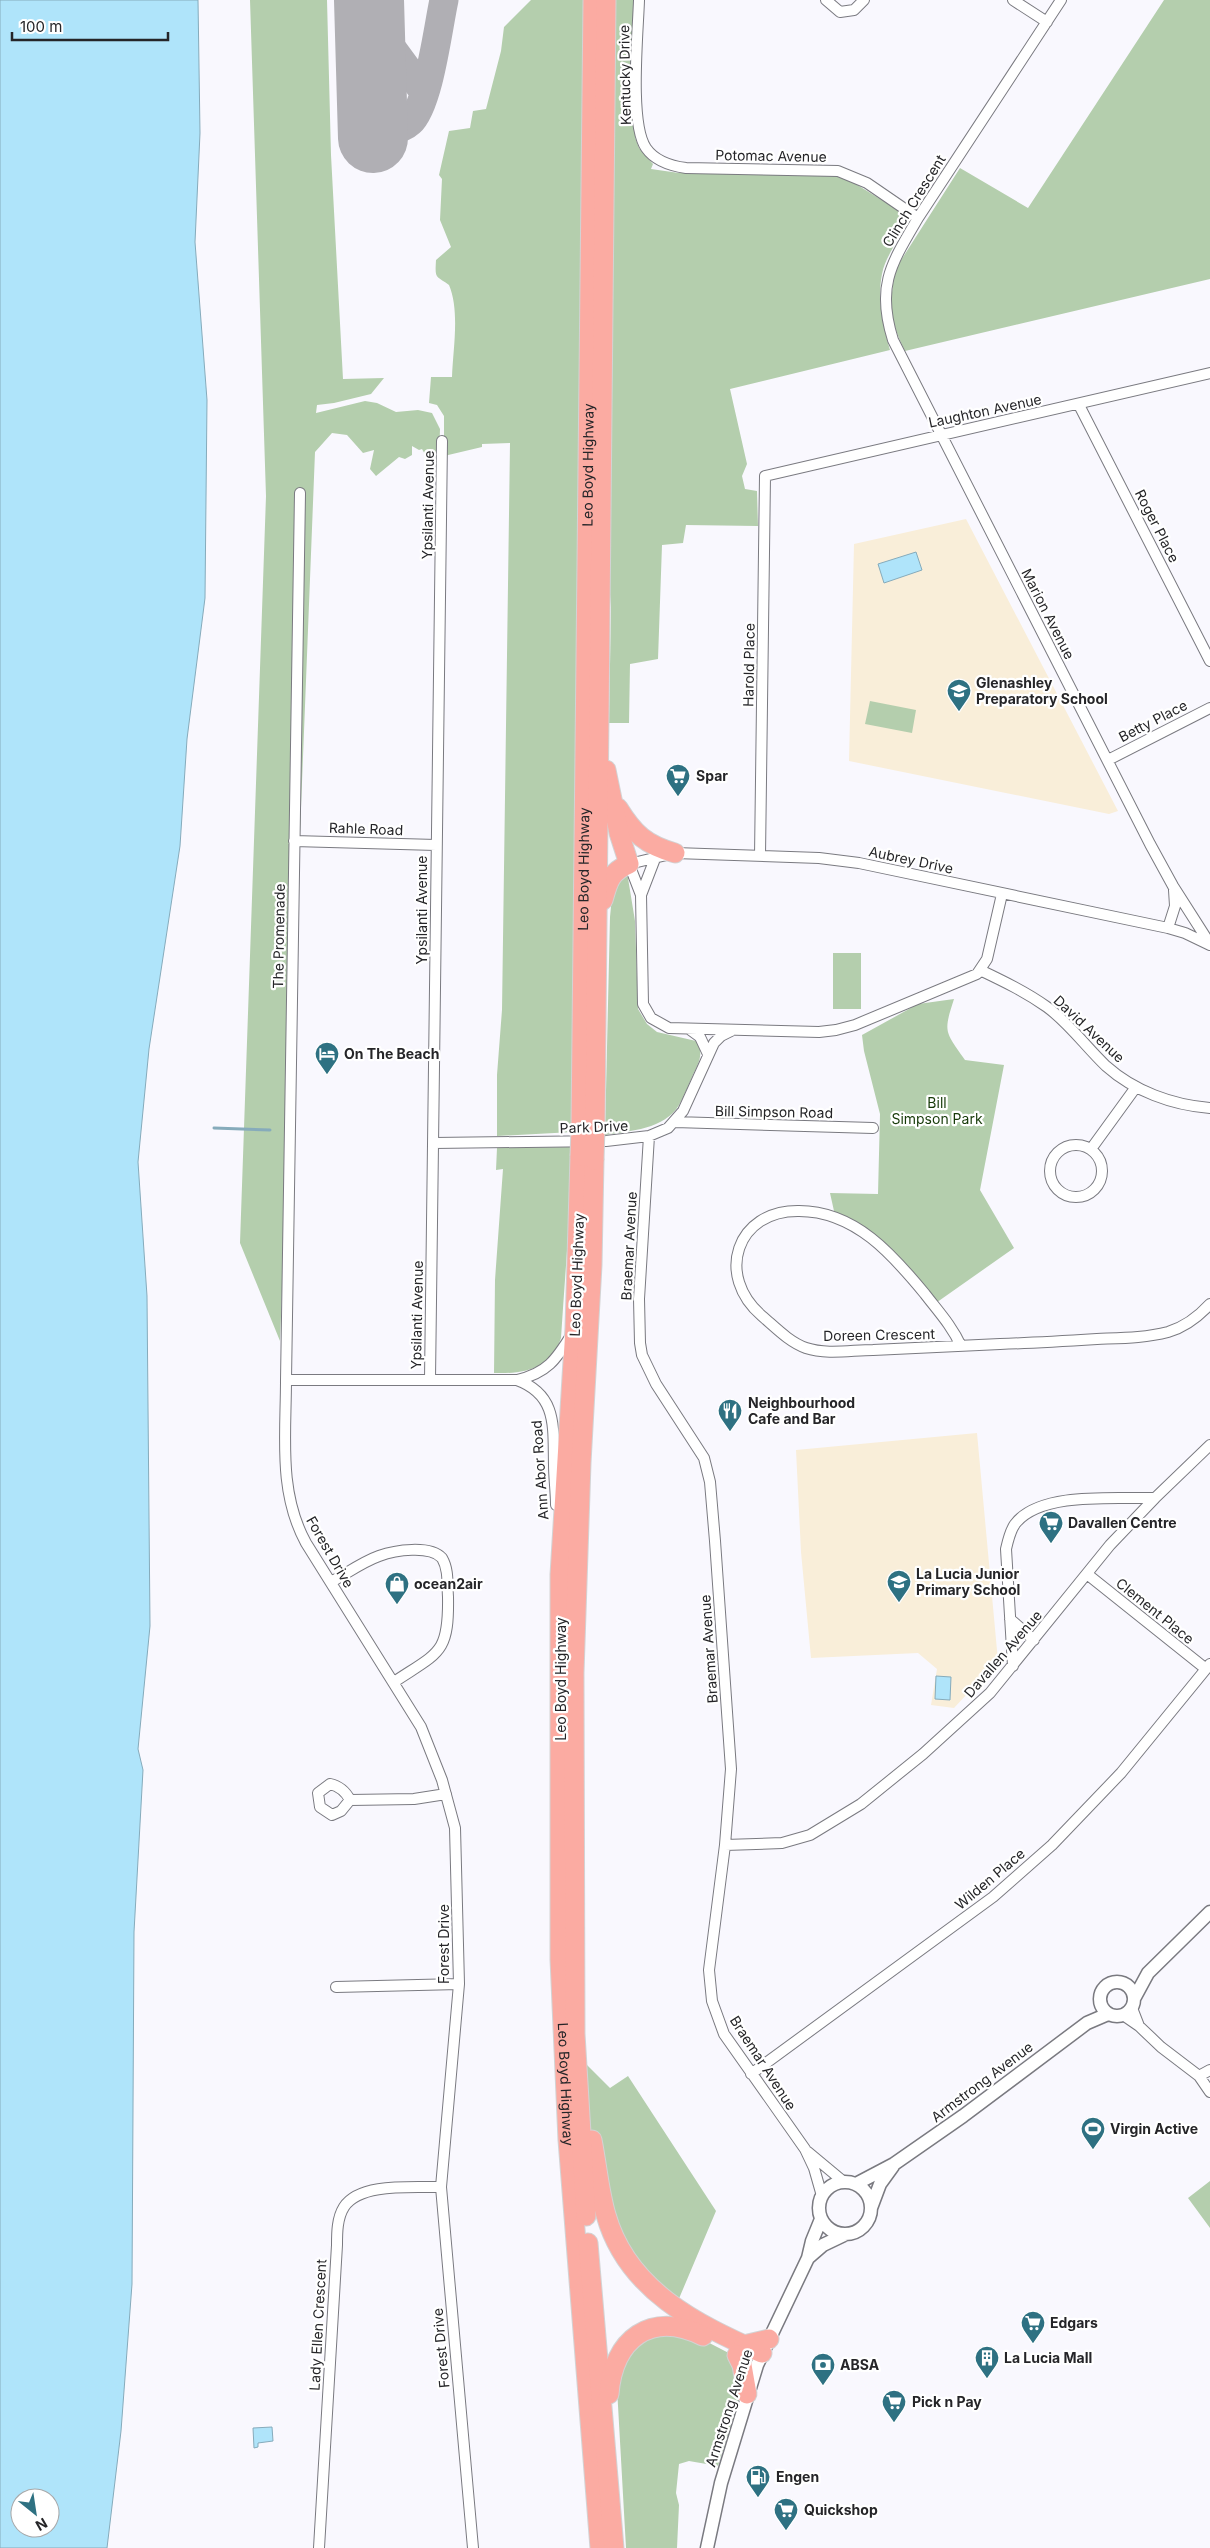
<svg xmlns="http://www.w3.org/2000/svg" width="1210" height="2548" font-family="Inter,sans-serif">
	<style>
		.education { fill: #f9eed9 }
		.green { fill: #b4cead }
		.water { fill: #afe4fa; stroke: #86abbb; fill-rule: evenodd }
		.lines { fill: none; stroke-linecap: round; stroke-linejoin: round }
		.stream { stroke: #86abbb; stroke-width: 3 }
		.taxiway { stroke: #b0afb4; stroke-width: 29 }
		.runway { stroke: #b0afb4; stroke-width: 70 }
		.minor-casing { stroke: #7a7a80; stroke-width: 12 }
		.tertiary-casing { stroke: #7a7a80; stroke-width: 15 }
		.motorway-casing { stroke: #d3d3d4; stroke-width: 21 }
		.minor { stroke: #fff; stroke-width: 10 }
		.tertiary { stroke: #fff; stroke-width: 12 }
		.motorway { stroke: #fbaba2; stroke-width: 19 }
		.motorway-bridge-casing { stroke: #d3d3d4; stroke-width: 21; stroke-linecap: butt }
		.motorway-bridge { stroke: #fbaba2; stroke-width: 19 }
		.labels { text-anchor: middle; stroke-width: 4.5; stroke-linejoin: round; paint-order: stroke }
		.street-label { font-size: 14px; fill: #252528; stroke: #fff }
		.poi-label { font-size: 14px; font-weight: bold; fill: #252528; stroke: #fff; text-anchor: start }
		.park-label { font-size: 14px; fill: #163a08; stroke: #fff }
	</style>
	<rect width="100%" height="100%" fill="#f9f8fe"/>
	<path class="education" d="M966,519L1118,811L1109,814L849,761L854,544Z
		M977,1433L998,1661L954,1708L931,1705L937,1669L918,1653L811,1658L801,1552L796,1450Z"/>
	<path class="green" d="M250,0H327L331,155L343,379L384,378L371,394L334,403L317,405L316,413L365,401L377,403L396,412L418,410L432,413L440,429L439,456L427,458L422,449L419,450L412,446V455L405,459L399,457L376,476L370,469L374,450L363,453L347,435L332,433L315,452L280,1341L240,1243L266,496Z
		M531,0H585L573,1132L497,1136V1075L502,1010L510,443L482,444V447L444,456V416L437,405L429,403L431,377H452C453,349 460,311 449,285C435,275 435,279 436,260L451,247L440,220L442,179L439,175L449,131L470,128L473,111L486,109L501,51L504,27Z
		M613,0H633L635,137L639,148L653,164L651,169L679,173L825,174L846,178L898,210C910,232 886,251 882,274C877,300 883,325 890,350L730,389L747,464L742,476L745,489L757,491L758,526L686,525L683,543L662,545L658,659L630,664L629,723H609L611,607L605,532Z
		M1164,0H1210V279L905,351C889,320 889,302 896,268L960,168L1028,208Z
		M870,701L916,710L912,733L865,724Z
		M627,872L635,921L638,1009L647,1024L657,1032L696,1041C705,1054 698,1064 692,1077C688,1086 684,1096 679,1105C665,1129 630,1131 605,1135L610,917L613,886Z
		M833,953H861V1009H833Z
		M954,999C943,1033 945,1031 965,1060L1004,1065L980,1190L1014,1248L933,1305L866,1234L834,1211L830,1193L878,1194L880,1114L864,1051L862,1035L918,1004Z
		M572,1147C571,1210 565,1274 561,1338C551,1369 524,1374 494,1373L495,1280L503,1169L496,1170L497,1148Z
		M583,2061L610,2088L628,2076L716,2211L675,2308L650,2290L595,2182Z
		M1210,2181V2228L1188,2198Z
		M642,2333H690L750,2364L718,2466L689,2461L679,2464L676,2493L679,2505L677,2548H626L616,2370Z"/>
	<path class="water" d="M0,0H198L200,133L195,242L207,400L205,598L187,739L180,846L149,1049L138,1162L147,1296L150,1626L138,1749L143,1770L134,1932L132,2284L121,2431L107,2548H0ZM20,2498H50V2528H20Z
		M916,552L922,570L884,583L878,564Z
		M936,1676L951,1677L950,1700L935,1699Z
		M272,2427L273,2441L258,2443V2447L254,2448L253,2428Z"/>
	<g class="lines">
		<path class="stream" d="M214,1128L270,1130"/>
		<path class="taxiway" d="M369,17L424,92
			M373,130C386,130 400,131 410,122C429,105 438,27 444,0"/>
		<path class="runway" d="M369,0L373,138"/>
		<defs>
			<path id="minor" d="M639,0C638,33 629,123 646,148C655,161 671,166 686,168L838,171L867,183L918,218
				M826,0L840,12L854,10L864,0
				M1013,0L1047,22
				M1061,0L918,218C891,264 876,286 893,340L1150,844L1173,886L1210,944
				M1079,405L1210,661
				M300,493L286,1380C286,1435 278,1492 306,1543L421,1727L442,1780L455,1828L459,1984L441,2187L473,2548
				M1108,760L1210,708
				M294,841L436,845
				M760,856L765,476L1210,373
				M1002,894L987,959L977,974L855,1025L836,1030L819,1032L669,1028L651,1018L643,1004L641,895L629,864L675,853L819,858L859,863L1168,928L1185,933L1210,945
				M641,895L656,856
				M1168,928L1175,906L1174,890
				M980,970C1003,981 1026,992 1047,1007C1069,1023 1086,1047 1106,1066C1134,1091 1172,1105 1210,1108
				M689,1029L700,1037L708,1054
				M675,1122L873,1128
				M649,1136L639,1299L640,1343L642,1355L656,1384L704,1458L710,1482L715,1541L731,1769L725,1845L709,1970L712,2001L724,2034L805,2149L814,2168L822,2196
				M434,1143L606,1141L649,1136L668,1128L683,1111L714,1043L721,1036L731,1031
				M1050 1171a26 26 0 1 1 52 0a26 26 0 1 1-52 0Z
				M1091,1149L1136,1087
				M961,1346C952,1326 938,1311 925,1294C893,1255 855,1211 799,1211C736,1210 715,1276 762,1316C775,1327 789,1342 806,1348C827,1355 852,1350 873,1350C916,1348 958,1346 1000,1344C1032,1343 1065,1341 1097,1339C1121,1338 1145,1338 1168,1332C1185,1327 1199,1316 1210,1304
				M430,1379L442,441
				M286,1380H517C547,1373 556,1360 572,1334
				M517,1380C558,1395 553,1428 554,1465C554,1478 556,1492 556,1505
				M1087,1574L1206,1669
				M331,1582C346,1574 362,1562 379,1556C395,1550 430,1545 442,1558C449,1570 447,1584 448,1597C449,1654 439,1652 394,1682
				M1010,1619L1034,1640
				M1013,1666L1006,1549C1008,1540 1010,1531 1015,1524C1040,1491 1117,1499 1155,1498
				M350,1800C346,1792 339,1786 330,1784L318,1793L320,1807L332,1815L341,1811L350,1800L414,1799L446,1794
				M725,1845L782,1843L810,1835L861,1804L923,1754L990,1693L1110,1545L1155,1498L1210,1445
				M336,1987L459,1984
				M1132,2008L1139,2026
				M1123,2015L1139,2026L1161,2047L1199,2076L1210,2070
				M751,2074L993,1897L1052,1845L1121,1773L1210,1664
				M1199,2076L1210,2092
				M808,2152L844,2182
				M319,2548L337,2245C337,2233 337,2218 344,2207C360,2182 414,2188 441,2187"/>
			<path id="tertiary" d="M1100 1999a17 17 0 1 1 34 0a17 17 0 1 1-34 0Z
				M1135,1997L1148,1973L1210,1912
				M819 2208a26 26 0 1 1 52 0a26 26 0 1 1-52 0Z
				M856,2184L894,2164L963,2116L1087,2023L1108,2014
				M871,2208L880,2184L893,2166
				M808,2258L823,2245L846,2234
				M707,2548L721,2483L757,2365L808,2258L812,2241L821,2219"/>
			<g id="motorway">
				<path d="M618,808C634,834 646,845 675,853"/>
				<path d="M603,900C608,882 610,872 629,864L619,833L606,770"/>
				<path id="s1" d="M581,1127L593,0"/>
				<path d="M595,1127L606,0"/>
				<path id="s2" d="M580,1156L575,1328L560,1575V1959L568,2140L600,2548"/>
				<path d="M592,2140C597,2165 599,2191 606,2215C627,2290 696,2324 762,2353"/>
				<path d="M586,2216L575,2034L574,1673L581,1463L592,1265L594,1160"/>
				<path d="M588,2243L614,2548"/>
				<path d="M744,2345L769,2339"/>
				<path d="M737,2355L742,2365L747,2394"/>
				<path d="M609,2394C613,2339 651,2310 703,2336"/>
			</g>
		</defs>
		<use href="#minor" class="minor-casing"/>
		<use href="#tertiary" class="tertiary-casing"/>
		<use href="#motorway" class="motorway-casing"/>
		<use href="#minor" class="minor"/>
		<use href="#tertiary" class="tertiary"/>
		<use href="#motorway" class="motorway"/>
		<defs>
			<path id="motorway-bridge" d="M580,1156L581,1127
				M594,1160L595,1127"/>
		</defs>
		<use href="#motorway-bridge" class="motorway-bridge-casing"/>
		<use href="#motorway-bridge" class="motorway-bridge"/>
	</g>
	<defs>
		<symbol id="school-pin" viewBox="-11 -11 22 30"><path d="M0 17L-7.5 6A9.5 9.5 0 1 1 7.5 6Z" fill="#2e7182" stroke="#fff"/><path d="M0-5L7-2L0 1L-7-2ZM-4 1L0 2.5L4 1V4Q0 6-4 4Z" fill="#fff"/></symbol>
		<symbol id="supermarket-pin" viewBox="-11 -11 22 30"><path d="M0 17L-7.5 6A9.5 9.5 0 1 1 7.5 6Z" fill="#2e7182" stroke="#fff"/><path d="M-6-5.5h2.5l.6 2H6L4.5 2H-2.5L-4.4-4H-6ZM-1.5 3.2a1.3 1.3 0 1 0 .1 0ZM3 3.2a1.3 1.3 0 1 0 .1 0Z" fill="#fff"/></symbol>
		<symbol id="hotel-pin" viewBox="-11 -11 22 30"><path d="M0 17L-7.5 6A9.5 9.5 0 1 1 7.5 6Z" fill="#2e7182" stroke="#fff"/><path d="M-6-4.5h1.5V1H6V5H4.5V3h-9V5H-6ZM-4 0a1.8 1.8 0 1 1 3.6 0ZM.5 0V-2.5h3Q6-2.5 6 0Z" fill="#fff"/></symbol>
		<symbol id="restaurant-pin" viewBox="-11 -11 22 30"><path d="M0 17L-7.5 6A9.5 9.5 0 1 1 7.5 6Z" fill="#2e7182" stroke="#fff"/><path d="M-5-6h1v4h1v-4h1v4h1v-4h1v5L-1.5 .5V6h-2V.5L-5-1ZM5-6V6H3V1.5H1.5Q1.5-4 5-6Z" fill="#fff"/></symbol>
		<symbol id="shop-pin" viewBox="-11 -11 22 30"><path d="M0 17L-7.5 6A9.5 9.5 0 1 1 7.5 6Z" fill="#2e7182" stroke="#fff"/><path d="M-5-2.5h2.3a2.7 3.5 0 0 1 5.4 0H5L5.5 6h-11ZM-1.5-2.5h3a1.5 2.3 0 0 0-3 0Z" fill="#fff"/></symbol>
		<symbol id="stadium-pin" viewBox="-11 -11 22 30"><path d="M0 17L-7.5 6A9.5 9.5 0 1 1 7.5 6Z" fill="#2e7182" stroke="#fff"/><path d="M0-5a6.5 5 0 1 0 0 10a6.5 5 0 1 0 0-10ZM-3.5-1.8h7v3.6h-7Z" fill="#fff"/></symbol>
		<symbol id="building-pin" viewBox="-11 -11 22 30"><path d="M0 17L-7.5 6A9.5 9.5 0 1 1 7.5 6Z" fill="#2e7182" stroke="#fff"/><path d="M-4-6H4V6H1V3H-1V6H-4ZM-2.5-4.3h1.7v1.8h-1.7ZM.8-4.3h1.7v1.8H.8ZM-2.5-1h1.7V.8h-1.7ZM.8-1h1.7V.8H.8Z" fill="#fff"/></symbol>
		<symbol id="bank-pin" viewBox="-11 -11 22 30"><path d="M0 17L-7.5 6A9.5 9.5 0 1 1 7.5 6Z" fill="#2e7182" stroke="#fff"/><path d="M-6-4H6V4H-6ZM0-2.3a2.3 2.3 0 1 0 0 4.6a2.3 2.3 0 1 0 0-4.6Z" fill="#fff"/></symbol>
		<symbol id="fuel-pin" viewBox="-11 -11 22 30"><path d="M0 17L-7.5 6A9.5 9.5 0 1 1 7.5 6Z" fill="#2e7182" stroke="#fff"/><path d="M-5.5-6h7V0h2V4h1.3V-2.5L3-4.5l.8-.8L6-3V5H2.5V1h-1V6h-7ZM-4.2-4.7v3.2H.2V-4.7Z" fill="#fff"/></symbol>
	</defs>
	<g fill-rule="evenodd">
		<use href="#school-pin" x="945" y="677" width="28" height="38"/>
		<use href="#supermarket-pin" x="664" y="762" width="28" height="38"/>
		<use href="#hotel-pin" x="313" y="1040" width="28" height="38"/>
		<use href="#restaurant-pin" x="716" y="1397" width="28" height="38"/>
		<use href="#supermarket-pin" x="1037" y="1509" width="28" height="38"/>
		<use href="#school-pin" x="885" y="1568" width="28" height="38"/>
		<use href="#shop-pin" x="383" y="1570" width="28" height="38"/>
		<use href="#stadium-pin" x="1079" y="2115" width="28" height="38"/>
		<use href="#supermarket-pin" x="1019" y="2309" width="28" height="38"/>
		<use href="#building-pin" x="973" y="2344" width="28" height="38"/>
		<use href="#bank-pin" x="809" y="2351" width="28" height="38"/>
		<use href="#supermarket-pin" x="880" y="2388" width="28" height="38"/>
		<use href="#fuel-pin" x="744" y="2463" width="28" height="38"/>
		<use href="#supermarket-pin" x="772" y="2496" width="28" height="38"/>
	</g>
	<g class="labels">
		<g class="street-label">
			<text transform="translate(625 75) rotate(-91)" y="5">Kentucky Drive</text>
			<text transform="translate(771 156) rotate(1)" y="5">Potomac Avenue</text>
			<text transform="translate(914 201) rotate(-58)" y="5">Clinch Crescent</text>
			<text transform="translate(985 411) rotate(-12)" y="5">Laughton Avenue</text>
			<text dy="5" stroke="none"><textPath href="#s1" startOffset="662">Leo Boyd Highway</textPath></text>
			<text transform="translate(428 505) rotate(-89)" y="5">Ypsilanti Avenue</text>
			<text transform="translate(1157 526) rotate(63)" y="5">Roger Place</text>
			<text transform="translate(1048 614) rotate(63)" y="5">Marion Avenue</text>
			<text transform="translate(749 665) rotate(-89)" y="5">Harold Place</text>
			<text transform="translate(1153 721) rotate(-27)" y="5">Betty Place</text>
			<text transform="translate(366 829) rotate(2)" y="5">Rahle Road</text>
			<text transform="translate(911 860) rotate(12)" y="5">Aubrey Drive</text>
			<text dy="5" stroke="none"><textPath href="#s1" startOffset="258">Leo Boyd Highway</textPath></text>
			<text transform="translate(422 910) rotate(-90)" y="5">Ypsilanti Avenue</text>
			<text transform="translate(279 936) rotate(-89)" y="5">The Promenade</text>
			<text transform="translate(1089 1029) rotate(43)" y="5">David Avenue</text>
			<text transform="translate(774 1112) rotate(1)" y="5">Bill Simpson Road</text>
			<text transform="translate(594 1127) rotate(-2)" y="5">Park Drive</text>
			<text transform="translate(629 1246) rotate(-87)" y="5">Braemar Avenue</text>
			<text transform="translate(577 1275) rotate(-88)" y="5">Leo Boyd Highway</text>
			<text transform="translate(417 1315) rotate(-89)" y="5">Ypsilanti Avenue</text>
			<text transform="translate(879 1335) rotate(-1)" y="5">Doreen Crescent</text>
			<text transform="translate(540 1470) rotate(-94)" y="5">Ann Abor Road</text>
			<text transform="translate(330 1552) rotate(60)" y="5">Forest Drive</text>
			<text transform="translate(1155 1611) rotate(39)" y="5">Clement Place</text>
			<text transform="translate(709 1649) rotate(-94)" y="5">Braemar Avenue</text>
			<text transform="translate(1003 1654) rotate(-49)" y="5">Davallen Avenue</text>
			<text transform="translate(561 1679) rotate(-90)" y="5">Leo Boyd Highway</text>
			<text transform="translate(990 1879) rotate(-40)" y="5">Wilden Place</text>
			<text transform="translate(444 1944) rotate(-90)" y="5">Forest Drive</text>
			<text transform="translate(763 2063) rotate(57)" y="5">Braemar Avenue</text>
			<text transform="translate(982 2082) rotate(-37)" y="5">Armstrong Avenue</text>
			<text dy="5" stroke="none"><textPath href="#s2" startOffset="929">Leo Boyd Highway</textPath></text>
			<text transform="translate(318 2325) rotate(-87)" y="5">Lady Ellen Crescent</text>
			<text transform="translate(441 2348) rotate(-95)" y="5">Forest Drive</text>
			<text transform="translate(729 2408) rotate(-72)" y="5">Armstrong Avenue</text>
		</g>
		<g class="poi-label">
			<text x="976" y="688">Glenashley<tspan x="976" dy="16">Preparatory School</tspan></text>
			<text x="696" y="781">Spar</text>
			<text x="344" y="1059">On The Beach</text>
			<text x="748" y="1408">Neighbourhood<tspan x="748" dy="16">Cafe and Bar</tspan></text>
			<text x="1068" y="1528">Davallen Centre</text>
			<text x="916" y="1579">La Lucia Junior<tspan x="916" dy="16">Primary School</tspan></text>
			<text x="414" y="1589">ocean2air</text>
			<text x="1110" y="2134">Virgin Active</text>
			<text x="1050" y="2328">Edgars</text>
			<text x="1004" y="2363">La Lucia Mall</text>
			<text x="840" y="2370">ABSA</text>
			<text x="912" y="2407">Pick n Pay</text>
			<text x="776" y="2482">Engen</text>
			<text x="804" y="2515">Quickshop</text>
		</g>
		<g class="park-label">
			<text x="937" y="1108">Bill<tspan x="937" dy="16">Simpson Park</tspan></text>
		</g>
	</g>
	<g transform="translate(35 2513) rotate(150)"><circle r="24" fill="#ffffff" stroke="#a8a8a9"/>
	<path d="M0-4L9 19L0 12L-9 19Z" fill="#2e7182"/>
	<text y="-8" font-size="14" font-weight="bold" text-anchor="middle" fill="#252528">N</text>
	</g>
	<path d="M12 32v8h156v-8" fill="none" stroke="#252528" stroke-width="2.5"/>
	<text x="20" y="32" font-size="15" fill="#252528" stroke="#ffffff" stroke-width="4" paint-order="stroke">100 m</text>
</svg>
